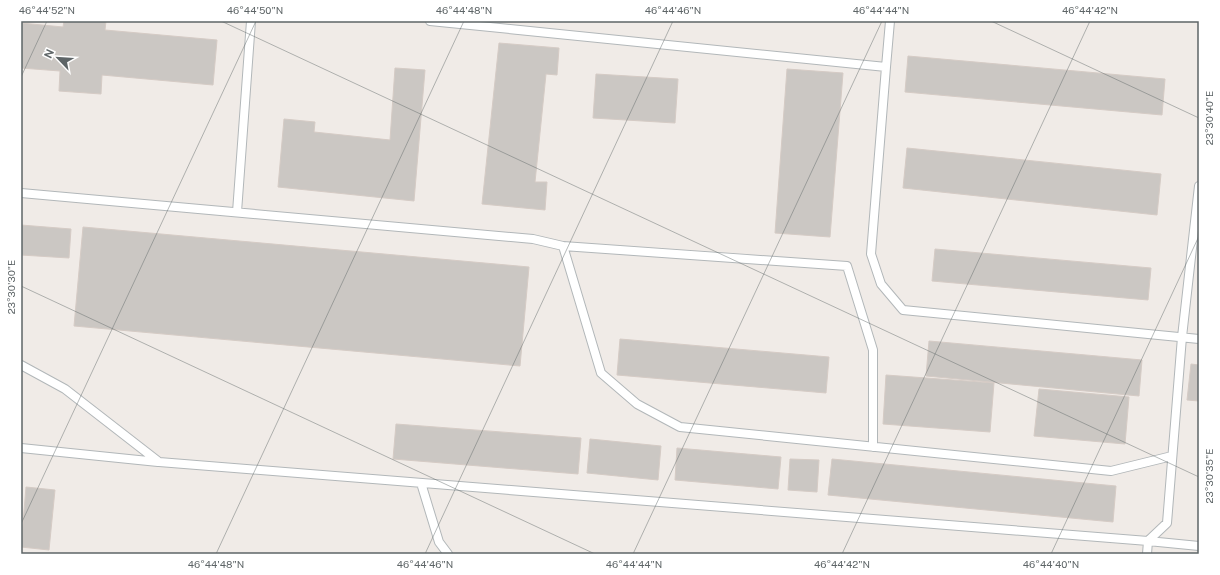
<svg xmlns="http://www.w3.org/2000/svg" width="1220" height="575" font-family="'Public Sans',sans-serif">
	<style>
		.building { fill: #cbc7c3; stroke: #d5cbc5 }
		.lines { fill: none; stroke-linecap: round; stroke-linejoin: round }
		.service-casing { stroke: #b2b7b9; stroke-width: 10 }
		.service { stroke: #fff; stroke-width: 8 }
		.ticks { fill: none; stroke: #5e6567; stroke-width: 1; stroke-opacity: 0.45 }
		.neatline { fill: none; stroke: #5e6567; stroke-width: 1.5 }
		.ticks-label { font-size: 10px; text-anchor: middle; fill: #5e6567 }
	</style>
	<rect width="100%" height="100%" fill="#f0ebe7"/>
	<path class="building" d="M64,21H106L105,30L217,40L213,85L102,75L101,94L59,91L60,71L21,68V23L63,27Z
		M499,43L559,48L557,75L546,74L535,182H547L545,210L482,204Z
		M908,56L1165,79L1162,115L905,92Z
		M395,68L425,70L414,201L278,187L284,119L315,122L314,132L390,140Z
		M787,69L843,73L830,237L775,233Z
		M596,74L678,79L675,123L593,118Z
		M907,148L1161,174L1157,215L903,188Z
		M21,225L71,229L69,258L21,255Z
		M83,227L529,267L520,366L74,326Z
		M935,249L1151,268L1148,300L932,281Z
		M620,339L829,357L826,393L617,375Z
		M929,341L1142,360L1139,396L926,376Z
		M1191,364L1199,365V401L1187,400Z
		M886,375L994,383L990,432L883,424Z
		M1039,389L1129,397L1125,444L1034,436Z
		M396,424L581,438L578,474L393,459Z
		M590,439L661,446L658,480L587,473Z
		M677,448L781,457L778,489L675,480Z
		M790,459L819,460L817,492L788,490Z
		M832,459L1116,486L1113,522L828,495Z
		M26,487L55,490L49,550L21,547Z"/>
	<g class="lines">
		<defs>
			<path id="service" d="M430,21L886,67L890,21
				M886,67L871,254L881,284L903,310L1199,339
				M21,193L533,239L563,246L601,373L637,404L680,427L1111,471L1172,456
				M237,212L251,21
				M563,246L847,266L873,350V447
				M21,365L65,389L159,462L1148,541L1147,554
				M21,448L158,462
				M421,483L439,542L448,554
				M1148,541L1167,523L1182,337L1199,186
				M1148,541L1199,546"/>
		</defs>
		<use href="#service" class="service-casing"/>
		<use href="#service" class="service"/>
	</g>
	<path class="ticks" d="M221,21L1199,477M991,21L1199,118M21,77L47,21M21,286L595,554M21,524L256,21M216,554L464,21M425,554L673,21M633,554L882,21M842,554L1090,21M1051,554L1199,236"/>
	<rect width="1220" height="575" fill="none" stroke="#ffffff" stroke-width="44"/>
	<g transform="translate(58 58) rotate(295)" stroke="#ffffff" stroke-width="3" paint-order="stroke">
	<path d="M0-3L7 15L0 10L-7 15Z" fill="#5e6567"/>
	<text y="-6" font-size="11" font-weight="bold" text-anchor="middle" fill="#5e6567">N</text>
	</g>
	<rect x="22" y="22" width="1176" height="531" class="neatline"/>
	<g class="ticks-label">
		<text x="47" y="14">46°44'52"N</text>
		<text x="255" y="14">46°44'50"N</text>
		<text x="464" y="14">46°44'48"N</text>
		<text x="673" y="14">46°44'46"N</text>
		<text x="881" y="14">46°44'44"N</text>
		<text x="1090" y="14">46°44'42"N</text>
		<text transform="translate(1209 118) rotate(-90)" y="4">23°30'40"E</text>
		<text transform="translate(11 287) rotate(-90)" y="4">23°30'30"E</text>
		<text transform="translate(1209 476) rotate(-90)" y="4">23°30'35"E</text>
		<text x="216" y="568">46°44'48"N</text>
		<text x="425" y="568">46°44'46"N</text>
		<text x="634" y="568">46°44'44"N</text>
		<text x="842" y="568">46°44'42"N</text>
		<text x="1051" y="568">46°44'40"N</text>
	</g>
</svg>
